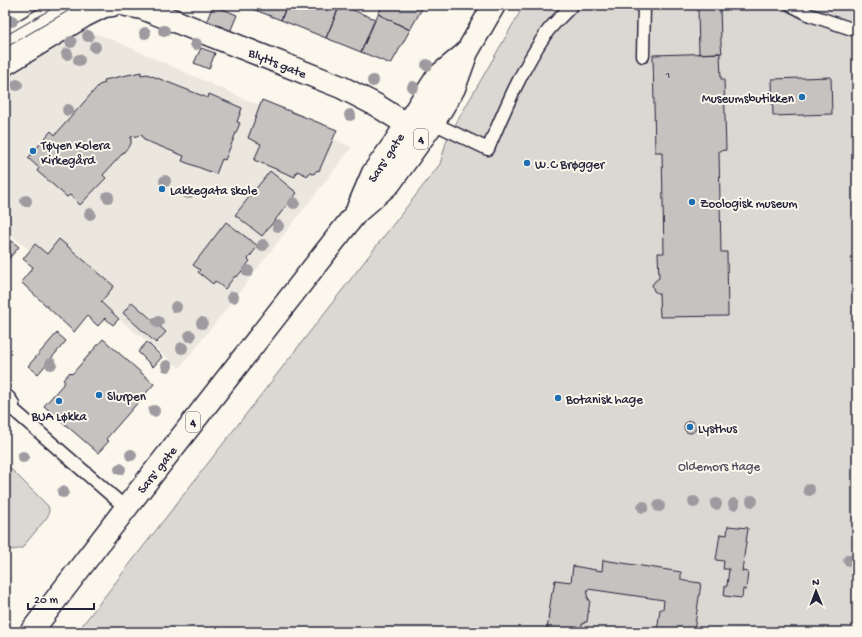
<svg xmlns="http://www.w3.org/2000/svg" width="862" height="637" font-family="'Gochi Hand',sans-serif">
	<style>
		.built { fill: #ebe7df }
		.green { fill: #dbd8d3; stroke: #7e7d87 }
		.building { fill: #c6c2c0; stroke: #22223b }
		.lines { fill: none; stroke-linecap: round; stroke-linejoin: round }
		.lane-casing { stroke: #22223b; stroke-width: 15 }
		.street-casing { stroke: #22223b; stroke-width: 25 }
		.secondary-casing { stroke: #22223b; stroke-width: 25 }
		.primary-casing { stroke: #22223b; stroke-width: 25 }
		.lane { stroke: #fbf7ec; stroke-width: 12 }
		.street { stroke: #fbf7ec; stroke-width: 22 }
		.secondary { stroke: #fbf7ec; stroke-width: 22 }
		.primary { stroke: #fbf7ec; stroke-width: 22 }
		.tram { stroke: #22223b; stroke-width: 1 }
		.tree { fill: #9d9ba0 }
		.poi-dot { fill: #1f6fb2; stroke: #fbf7ec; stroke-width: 1.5 }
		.labels { text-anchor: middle; stroke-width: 4; stroke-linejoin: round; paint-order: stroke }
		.number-label { font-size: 11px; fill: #4b4a5c }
		.shield { fill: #fbf7ec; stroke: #636270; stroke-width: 1 }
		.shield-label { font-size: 12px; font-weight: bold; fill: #22223b }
		.street-label { font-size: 13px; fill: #22223b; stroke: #fbf7ec }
		.poi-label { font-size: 13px; fill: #22223b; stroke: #fbf7ec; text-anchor: start }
		.park-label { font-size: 13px; fill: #505061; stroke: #fbf7ec }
	</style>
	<rect width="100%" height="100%" fill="#fbf7ec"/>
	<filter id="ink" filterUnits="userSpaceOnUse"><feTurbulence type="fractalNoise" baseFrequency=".025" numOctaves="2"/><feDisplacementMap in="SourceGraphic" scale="8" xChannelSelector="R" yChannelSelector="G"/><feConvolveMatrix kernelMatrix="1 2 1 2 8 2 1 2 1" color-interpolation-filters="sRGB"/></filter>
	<g filter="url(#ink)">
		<path class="built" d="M84,30L111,39L352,147L180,368L100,304L5,231V78Z"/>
		<path class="green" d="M524,5H857V632H77L440,164L447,139Z
			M5,466H8L48,506L49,510L48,516L22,548C16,550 11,551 5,547Z"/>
		<path class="building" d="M213,5L237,15L230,32L206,23Z
			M242,5H287L281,20Z
			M287,5H340L326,38L281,20Z
			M340,5L375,19L361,52L326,38Z
			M383,5H424L410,30L378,14Z
			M654,5H720L721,44L722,53L699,54L698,7L654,8Z
			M378,14L410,30L391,64L361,52Z
			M201,48L215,53L209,69L194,63Z
			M720,53L721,79H724L726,150L719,151L721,252H727L728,316L660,317L659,294L654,291L652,285L655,281L659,278L658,253H664L662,152H655L653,55Z
			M141,72V75L147,74L208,98L209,94L242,108L237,122L240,123L225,160L222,159L216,174L182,161L184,156L144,140L142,135L131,137V144L103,175L106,178L80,205L70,195L67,197L37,171L39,168L28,158L51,131L55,135L99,85L105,83L104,80Z
			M831,77L832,114L773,116L772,79Z
			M262,100L337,130L319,171L317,170L314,174L309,173L308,176L297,171L295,177L254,160L261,144L248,138Z
			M270,171L297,193L262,236L235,215Z
			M226,222L258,246L248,259L250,261L237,277L235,276L225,289L215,281L213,284L198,272L200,270L193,265Z
			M5,235L19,247L5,263L8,265L5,268Z
			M59,239L114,286L101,302L119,319L113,325L105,318L98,326L87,316L74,332L21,282L33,267L23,259L35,244L47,254Z
			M132,302L166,332L156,343L123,313Z
			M57,333L66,341L38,374L28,366Z
			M103,339L154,384L106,439L109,441L98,453L44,406L65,382L63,380L70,372L72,374Z
			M147,342L162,357L153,367L138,352Z
			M684 427a6 6 0 1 1 12 0a6 6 0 1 1-12 0Z
			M728,526L748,528L742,571L748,572L746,590L743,589L742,598L724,596L725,586H727L729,569H723L724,561L716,560L720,534L727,535Z
			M603,560L681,572V580L685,581L701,583L694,632H657L660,609H663L664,600L588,589L587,598H589L588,600H590L587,622H584V624H582L581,632H546L549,619H548L552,592H553L555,580L571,582L573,566L602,571Z"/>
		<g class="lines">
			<defs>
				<path id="lane" d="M791,5L810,15L852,29L857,30
					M643,56L644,5
					M433,123L488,149C505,109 522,68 547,32C554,23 564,14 572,5
					M8,405L126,508"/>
				<path id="street" d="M5,42L67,5
					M5,401L8,405"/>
				<path id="secondary" d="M126,5L142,8L341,87L376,105L422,134
					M5,64L84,16L104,6L112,5"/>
				<path id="primary" d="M358,208L373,173L394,144L437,77L466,53
					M31,632L126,508L356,213L390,183L433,123L454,88L467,52L494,5"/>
			</defs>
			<use href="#lane" class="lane-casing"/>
			<use href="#street" class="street-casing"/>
			<use href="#secondary" class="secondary-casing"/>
			<use href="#primary" class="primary-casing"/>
			<use href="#lane" class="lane"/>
			<use href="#street" class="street"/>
			<use href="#secondary" class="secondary"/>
			<use href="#primary" class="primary"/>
			<path class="tram" d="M5,36L58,5
				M5,48L78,5"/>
		</g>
		<g class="tree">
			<circle cx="12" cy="21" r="6"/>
			<circle cx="164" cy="31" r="6"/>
			<circle cx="145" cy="33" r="6"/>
			<circle cx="88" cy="36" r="6"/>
			<circle cx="71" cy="42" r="6"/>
			<circle cx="196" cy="44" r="6"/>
			<circle cx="95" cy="47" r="6"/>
			<circle cx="67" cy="54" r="6"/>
			<circle cx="79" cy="60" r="6"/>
			<circle cx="427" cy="65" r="6"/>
			<circle cx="373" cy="81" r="6"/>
			<circle cx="17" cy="85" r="6"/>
			<circle cx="413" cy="87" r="6"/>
			<circle cx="68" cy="110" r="6"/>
			<circle cx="350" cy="115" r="6"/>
			<circle cx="165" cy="181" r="6"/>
			<circle cx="188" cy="193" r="6"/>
			<circle cx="108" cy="197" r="6"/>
			<circle cx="26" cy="201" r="6"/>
			<circle cx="294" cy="203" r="6"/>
			<circle cx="90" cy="214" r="6"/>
			<circle cx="278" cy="226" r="6"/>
			<circle cx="263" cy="245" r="6"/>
			<circle cx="248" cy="271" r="6"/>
			<circle cx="233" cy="297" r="6"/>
			<circle cx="176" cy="307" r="6"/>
			<circle cx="158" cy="322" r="6"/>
			<circle cx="202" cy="323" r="6"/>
			<circle cx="190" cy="336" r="6"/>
			<circle cx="182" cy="348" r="6"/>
			<circle cx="51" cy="364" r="6"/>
			<circle cx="167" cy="366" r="6"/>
			<circle cx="154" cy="411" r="6"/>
			<circle cx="131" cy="455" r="6"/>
			<circle cx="23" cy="457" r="6"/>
			<circle cx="120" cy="469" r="6"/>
			<circle cx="809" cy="490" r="6"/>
			<circle cx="63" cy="492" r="6"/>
			<circle cx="752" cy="501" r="6"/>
			<circle cx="694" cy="502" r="6"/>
			<circle cx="716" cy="504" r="6"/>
			<circle cx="734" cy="504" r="6"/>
			<circle cx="659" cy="506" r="6"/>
			<circle cx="643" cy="507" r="6"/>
			<circle cx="849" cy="560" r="6"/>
		</g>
	</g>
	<g class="poi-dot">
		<circle cx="802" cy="97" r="4"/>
		<circle cx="33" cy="151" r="4"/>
		<circle cx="527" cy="163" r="4"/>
		<circle cx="162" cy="189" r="4"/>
		<circle cx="692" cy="202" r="4"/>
		<circle cx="99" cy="395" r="4"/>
		<circle cx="558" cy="398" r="4"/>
		<circle cx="59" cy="401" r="4"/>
		<circle cx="690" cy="427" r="4"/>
	</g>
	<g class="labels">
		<g class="number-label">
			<text x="668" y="78">1</text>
		</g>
		<g class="shield">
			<rect x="414" y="129" width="14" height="20" rx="3"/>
			<rect x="186" y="412" width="14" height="20" rx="3"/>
		</g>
		<g class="shield-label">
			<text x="421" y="143">4</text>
			<text x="193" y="426">4</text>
		</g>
		<g class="street-label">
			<text transform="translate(278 62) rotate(22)" y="5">Blytts gate</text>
			<text transform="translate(385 157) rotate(-57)" y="5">Sars' gate</text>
			<text transform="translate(156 469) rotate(-52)" y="5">Sars' gate</text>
		</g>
		<g class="poi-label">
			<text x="794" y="102" text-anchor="end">Museumsbutikken</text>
			<text x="41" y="149">Tøyen Kolera<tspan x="41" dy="15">Kirkegård</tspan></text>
			<text x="535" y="168">W.C Brøgger</text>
			<text x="170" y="194">Lakkegata skole</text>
			<text x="700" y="207">Zoologisk museum</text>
			<text x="107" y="400">Slurpen</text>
			<text x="566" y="403">Botanisk hage</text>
			<text x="59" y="420" text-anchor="middle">BUA Løkka</text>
			<text x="698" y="432">Lysthus</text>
		</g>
		<g class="park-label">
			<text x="719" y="470">Oldemors Hage</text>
		</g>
	</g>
	<rect width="862" height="637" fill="none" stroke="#fbf7ec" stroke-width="20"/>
	<rect x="10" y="10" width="842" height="617" fill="none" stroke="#22223b" stroke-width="1.5" filter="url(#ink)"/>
	<g transform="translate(816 591) rotate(359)" stroke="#fbf7ec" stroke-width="3" paint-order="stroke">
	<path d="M0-3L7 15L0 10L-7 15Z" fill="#22223b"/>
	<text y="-6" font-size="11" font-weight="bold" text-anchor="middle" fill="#22223b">N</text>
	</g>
	<path d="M28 603v6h66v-6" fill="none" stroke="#22223b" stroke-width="2"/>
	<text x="34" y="603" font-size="12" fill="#22223b" stroke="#fbf7ec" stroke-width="3" paint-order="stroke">20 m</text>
</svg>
